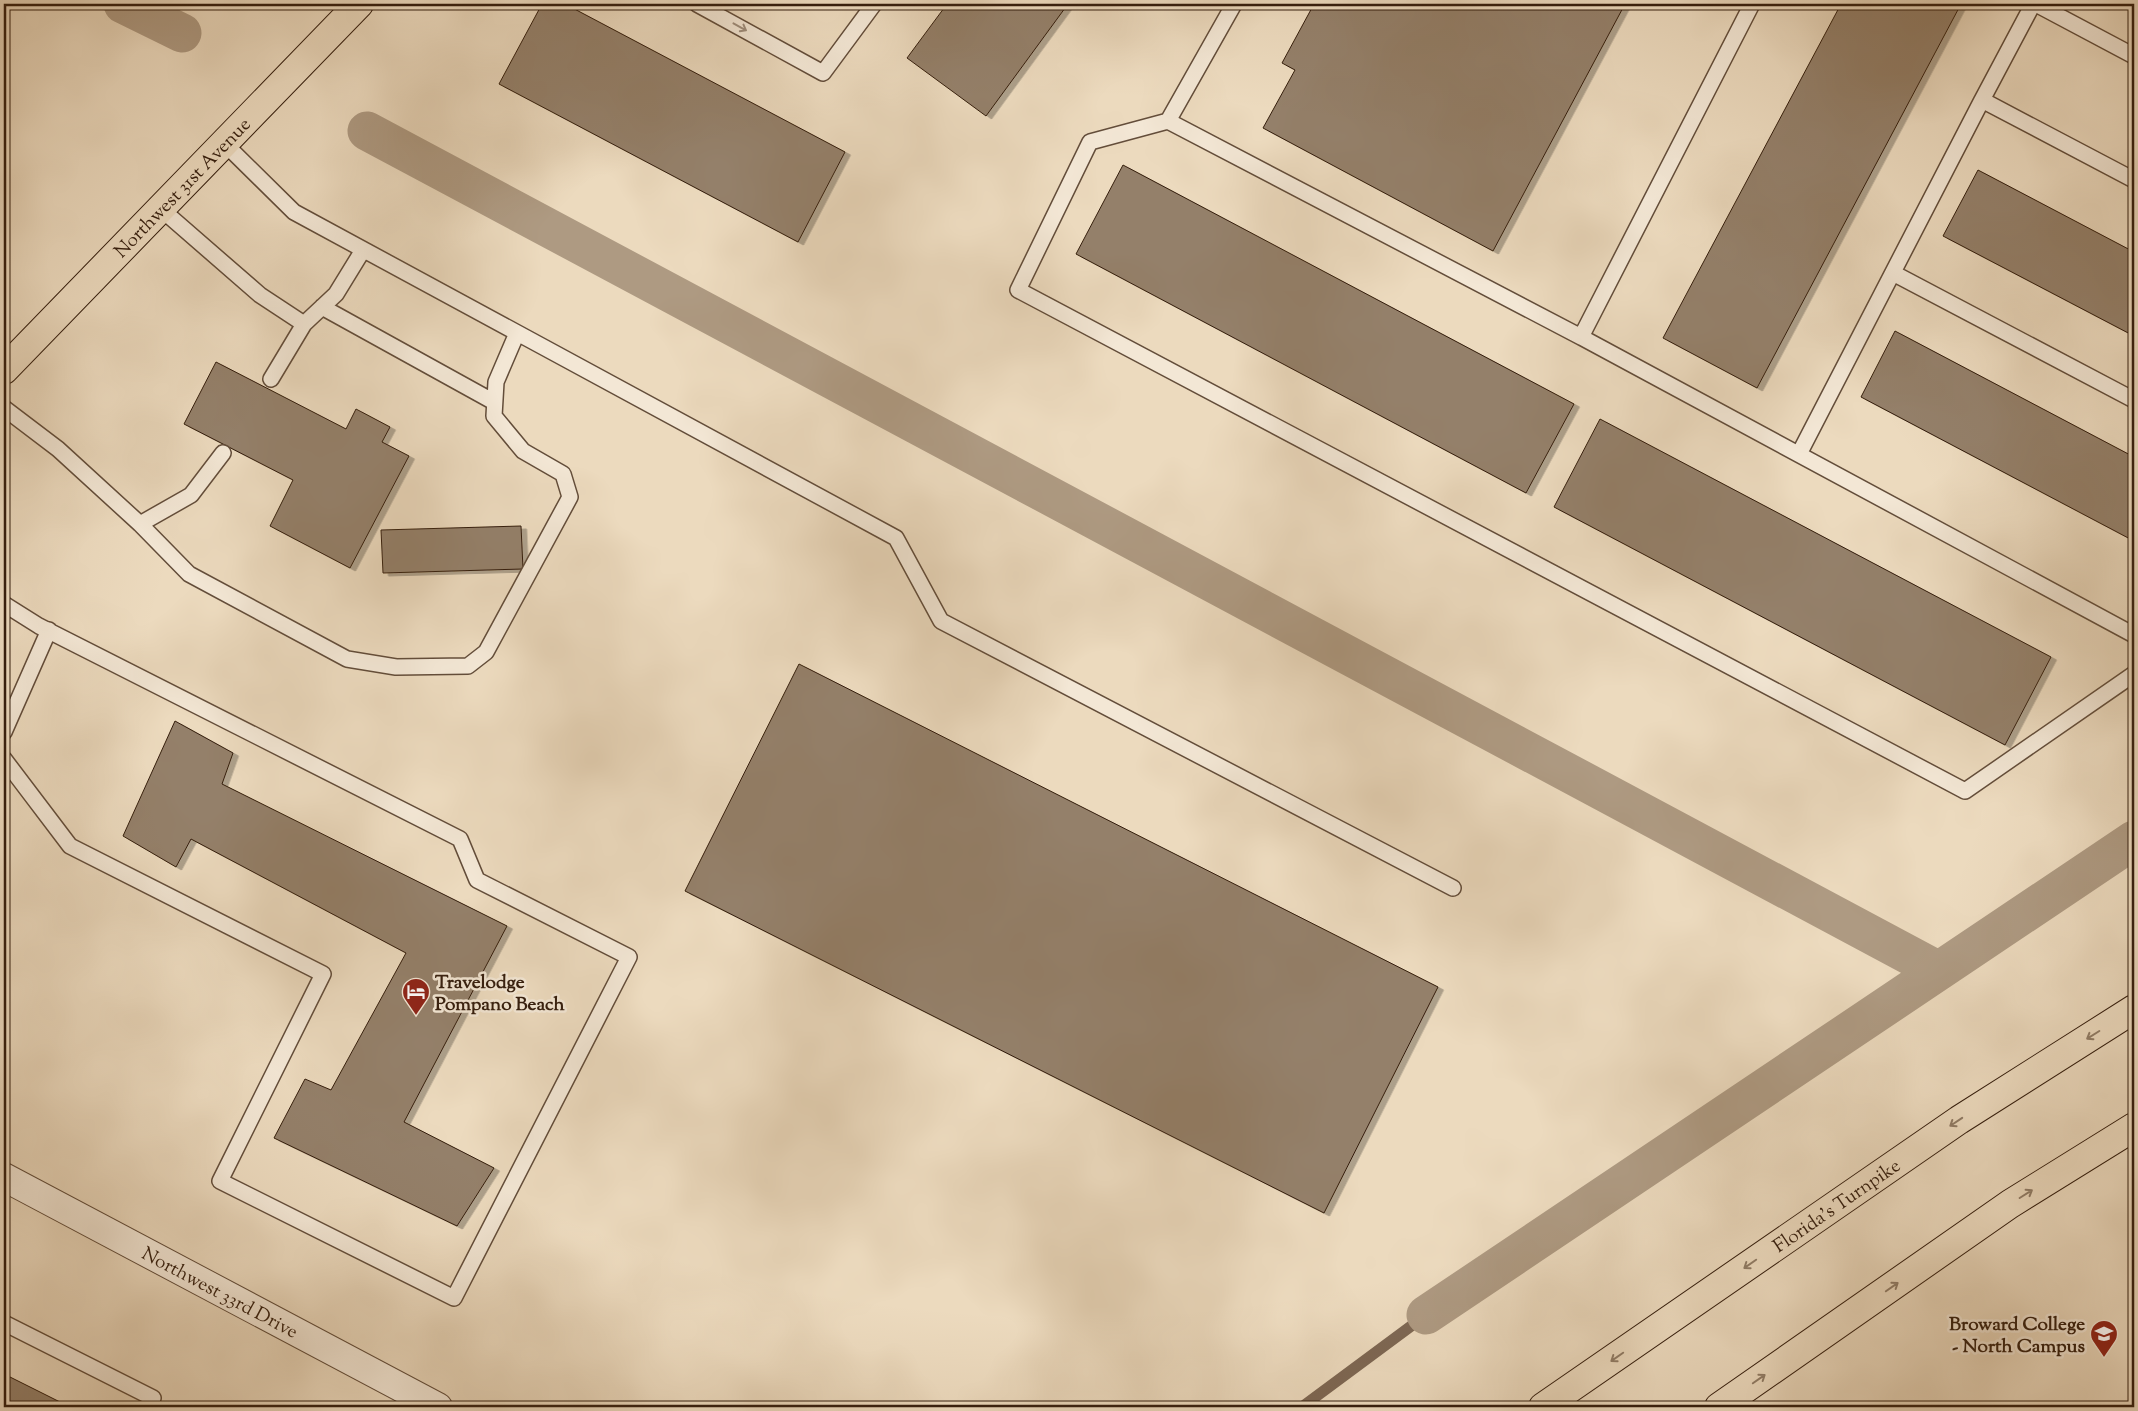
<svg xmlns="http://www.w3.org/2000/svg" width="2138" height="1411" font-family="'Sorts Mill Goudy',serif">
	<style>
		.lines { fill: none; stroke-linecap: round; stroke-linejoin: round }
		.stream { stroke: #7e6854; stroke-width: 11 }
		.canal { stroke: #ae9a82; stroke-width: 39 }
		.building { fill: #94806a; stroke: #351e0e; filter: url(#shadow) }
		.service-casing { stroke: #634d3a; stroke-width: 18 }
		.minor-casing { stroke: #634d3a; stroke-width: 30 }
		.primary-casing { stroke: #351e0e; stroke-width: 30 }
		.motorway-casing { stroke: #351e0e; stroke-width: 30 }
		.service { stroke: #f3e7d5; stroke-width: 15 }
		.minor { stroke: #f3e7d5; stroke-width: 28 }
		.primary { stroke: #ecdabe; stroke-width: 28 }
		.motorway { stroke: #ecdabe; stroke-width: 28 }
		.oneway { stroke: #9e8d7b }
		.oneway2 { stroke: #907c66 }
		.labels { text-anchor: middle; stroke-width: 5; stroke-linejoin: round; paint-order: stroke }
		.street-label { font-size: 19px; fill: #351e0e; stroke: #f3e7d5 }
		.poi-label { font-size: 19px; font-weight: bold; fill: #351e0e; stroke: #f3e7d5; text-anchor: start }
	</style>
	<defs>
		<filter id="shadow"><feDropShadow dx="5.5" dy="3" stdDeviation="0" flood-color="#0004"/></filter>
	</defs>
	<rect width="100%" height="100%" fill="#ecdabe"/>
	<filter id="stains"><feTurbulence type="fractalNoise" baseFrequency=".004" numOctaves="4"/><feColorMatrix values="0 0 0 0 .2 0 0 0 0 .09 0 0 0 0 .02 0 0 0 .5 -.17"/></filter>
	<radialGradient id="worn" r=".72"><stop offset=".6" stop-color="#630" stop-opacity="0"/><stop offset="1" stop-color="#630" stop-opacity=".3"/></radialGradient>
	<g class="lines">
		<path class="stream" d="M1302,1407L1426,1315"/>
		<path class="canal" d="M123,4L182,33
			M367,131L1939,971
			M1426,1315L2134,840"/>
	</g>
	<path class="building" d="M542,4H565L845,152L798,242L499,84Z
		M947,4H1068L986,116L907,58Z
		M1314,4H1625L1493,251L1263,128L1295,70L1282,63Z
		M1841,4H1961L1757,388L1663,338Z
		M1123,165L1574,404L1526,493L1076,254Z
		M1978,170L2134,252V336L1943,236Z
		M1895,331L2134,457V541L1861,397Z
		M216,362L346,429L356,409L390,427L382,442L409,456L350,568L270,526L293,480L184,424Z
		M1600,419L2051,657L2005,745L1554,507Z
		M521,526L523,569L383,573L381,530Z
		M799,664L1438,987L1324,1213L685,891Z
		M175,721L233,753L222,784L507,926L404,1122L494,1168L457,1226L274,1138L305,1079L331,1090L406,953L191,839L176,867L123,836Z
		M4,1374L70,1407H4Z"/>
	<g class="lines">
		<defs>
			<path id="service" d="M697,4L823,73L874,4
				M1234,4L1168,121L1090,142L1018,290L1965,791L2134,674
				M1752,4L1581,337L2134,635
				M2033,4L1982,100L2134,180
				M2036,4L2134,56
				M1168,121L1581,337
				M224,143L294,212L896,538L941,621L1453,888
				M160,208L260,295L304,324L336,294L363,250
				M1893,273L2134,400
				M322,307L494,402
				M271,379L304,324
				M4,408L58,449L140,524L189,574L347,659L396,667L468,666L486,652L570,497L563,474L523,451L494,416L496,382L517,333
				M1799,454L1982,100
				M140,524L191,495L223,453
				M4,604L39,626L460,839L477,880L629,957L454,1298L220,1181L323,974L70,846L4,759
				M4,732L49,630
				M4,1323L153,1398L149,1407"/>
			<g id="minor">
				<path id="s1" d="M4,1177L438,1407"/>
			</g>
			<g id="primary">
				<path id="s2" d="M4,370L359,4"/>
			</g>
			<g id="motorway">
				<path id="s3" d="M1543,1407L1959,1120L2134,1009"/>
				<path d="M1719,1407L2010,1204L2134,1127"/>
			</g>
		</defs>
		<use href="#service" class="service-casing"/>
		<use href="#minor" class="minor-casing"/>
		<use href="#primary" class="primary-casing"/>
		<use href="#motorway" class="motorway-casing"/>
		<use href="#service" class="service"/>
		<use href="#minor" class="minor"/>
		<use href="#primary" class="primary"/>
		<use href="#motorway" class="motorway"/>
	</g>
	<defs><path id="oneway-shaft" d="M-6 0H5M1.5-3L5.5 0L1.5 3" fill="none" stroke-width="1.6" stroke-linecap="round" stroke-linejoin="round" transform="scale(1.25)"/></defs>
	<use class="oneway" href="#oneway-shaft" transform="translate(740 27) rotate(29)"/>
	<g class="oneway2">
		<use href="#oneway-shaft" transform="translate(2093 1035) rotate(148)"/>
		<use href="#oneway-shaft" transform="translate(1956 1122) rotate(146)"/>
		<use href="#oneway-shaft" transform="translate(2026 1194) rotate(-32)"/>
		<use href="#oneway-shaft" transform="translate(1750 1264) rotate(145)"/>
		<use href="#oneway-shaft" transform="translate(1892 1287) rotate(-35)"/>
		<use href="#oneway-shaft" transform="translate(1617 1357) rotate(145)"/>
		<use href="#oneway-shaft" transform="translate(1759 1379) rotate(-35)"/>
	</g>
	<defs>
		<symbol id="hotel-pin" viewBox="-11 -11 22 30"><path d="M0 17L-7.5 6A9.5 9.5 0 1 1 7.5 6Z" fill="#8f2418" stroke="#f3e7d5"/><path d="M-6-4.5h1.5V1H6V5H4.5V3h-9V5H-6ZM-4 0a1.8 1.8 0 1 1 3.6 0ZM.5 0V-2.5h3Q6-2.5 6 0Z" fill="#fff"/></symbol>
		<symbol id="university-pin" viewBox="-11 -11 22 30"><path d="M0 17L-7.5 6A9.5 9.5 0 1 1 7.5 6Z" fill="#8f2418" stroke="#f3e7d5"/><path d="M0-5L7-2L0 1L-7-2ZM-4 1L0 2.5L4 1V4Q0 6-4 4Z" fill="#fff"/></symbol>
	</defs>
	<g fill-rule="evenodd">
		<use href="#hotel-pin" x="400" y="976" width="32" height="43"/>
		<use href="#university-pin" x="2088" y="1318" width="32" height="43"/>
	</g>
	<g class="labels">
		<g class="street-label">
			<text dy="7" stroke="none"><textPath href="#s2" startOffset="255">Northwest 31st Avenue</textPath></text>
			<text dy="7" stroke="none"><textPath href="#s3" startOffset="356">Florida's Turnpike</textPath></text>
			<text dy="7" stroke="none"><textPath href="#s1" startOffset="245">Northwest 33rd Drive</textPath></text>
		</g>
		<g class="poi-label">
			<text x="435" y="988">Travelodge<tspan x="435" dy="22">Pompano Beach</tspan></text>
			<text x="2085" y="1330" text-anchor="end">Broward College<tspan x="2085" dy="22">- North Campus</tspan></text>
		</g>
	</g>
	<rect width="2138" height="1411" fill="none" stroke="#ecdabe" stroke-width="20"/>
	<rect x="5" y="5" width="2128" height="1401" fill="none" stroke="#351e0e" stroke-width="2.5"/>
	<rect x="10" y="10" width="2118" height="1391" fill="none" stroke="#351e0e"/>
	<rect width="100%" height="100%" filter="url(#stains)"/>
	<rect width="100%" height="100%" fill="url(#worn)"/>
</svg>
